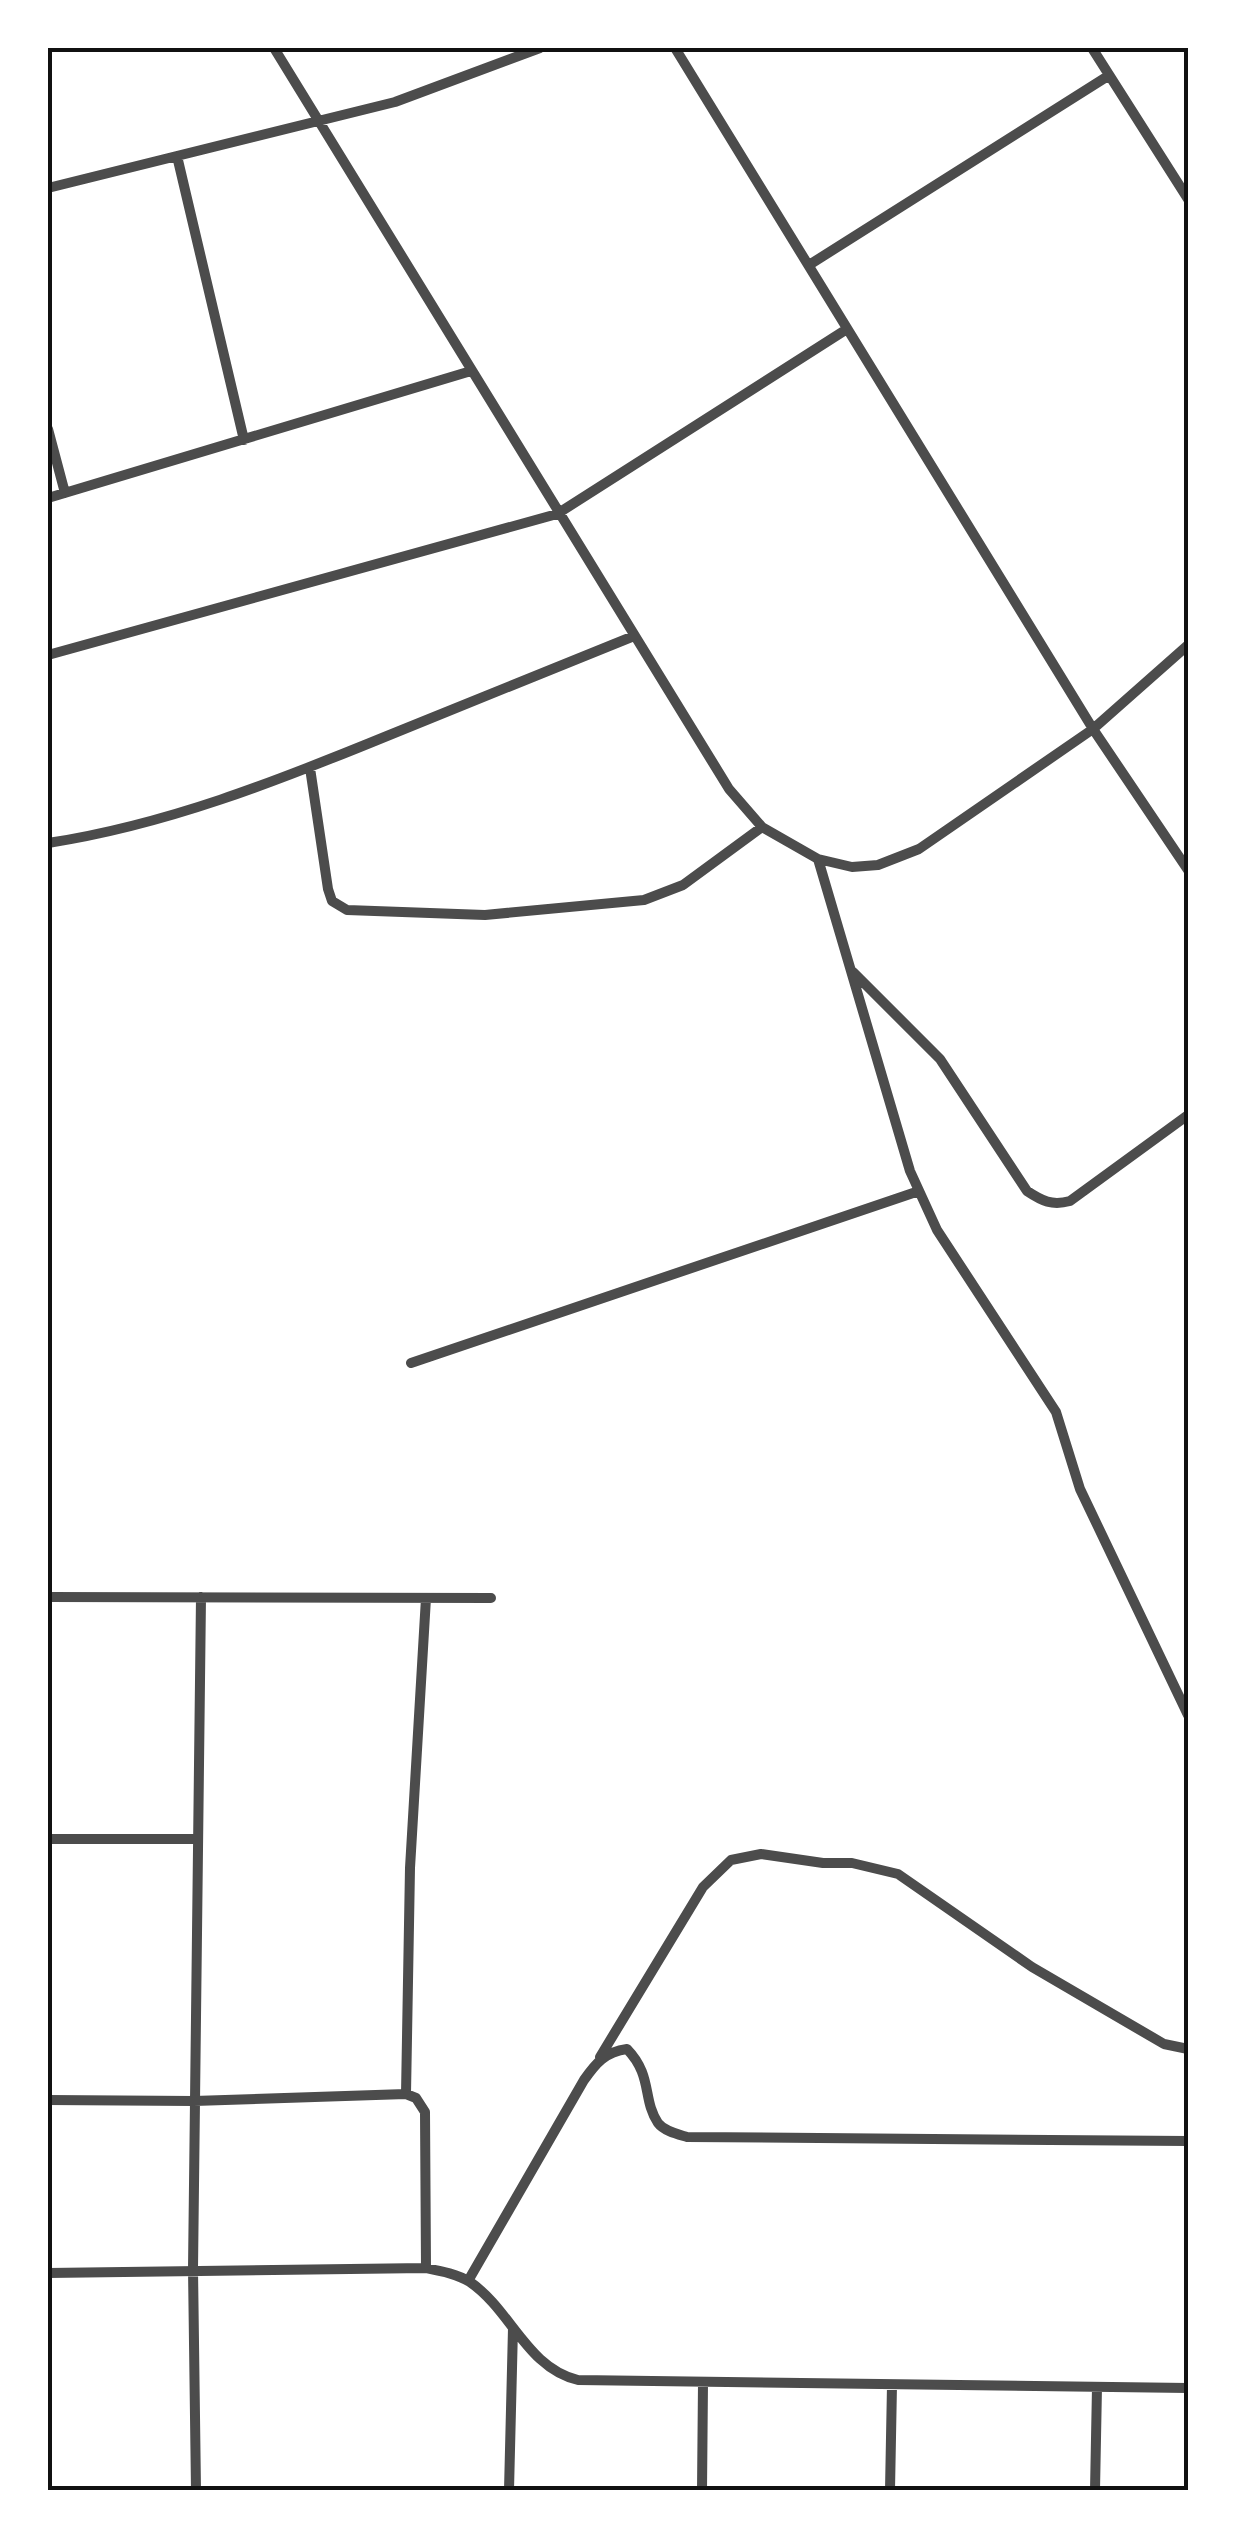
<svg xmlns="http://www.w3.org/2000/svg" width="1236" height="2538" font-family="Lato,sans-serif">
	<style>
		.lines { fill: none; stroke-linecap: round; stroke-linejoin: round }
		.minor { stroke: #4c4c4c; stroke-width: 10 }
		.neatline { fill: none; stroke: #111; stroke-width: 4 }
	</style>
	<rect width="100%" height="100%" fill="#fff"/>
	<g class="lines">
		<path class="minor" d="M274,48L729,789L762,827L818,859L852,867L878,865L919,849L1093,729L1188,645
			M675,48L1093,729L1188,870
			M1092,48L1188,199
			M177,156L244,440
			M48,188L395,102L540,48
			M809,265L1108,76
			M48,429L65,493
			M48,498L471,371
			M48,655L557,514L847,329
			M310,768L328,889L332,901L347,910L485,915L644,900L683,885L762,827
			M48,843C166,825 277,781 387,736C470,703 552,669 634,636
			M818,859L910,1171L937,1230L1056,1412L1080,1489L1188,1715
			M853,972L940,1059L1027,1191C1042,1201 1052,1206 1070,1201L1188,1115
			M411,1363L919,1191
			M48,1597L491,1598
			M48,1839H198
			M600,2057L703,1887L731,1860L761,1854L823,1863H852L898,1874L1032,1967L1164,2044L1188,2049
			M406,2094L410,1868L426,1598
			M48,2100L194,2101L406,2094L416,2098L425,2112L426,2268
			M48,2273L426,2268C441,2271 457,2274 470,2282C511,2310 527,2368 578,2380L1188,2388
			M468,2281L584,2080C596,2063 605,2052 627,2049C653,2076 642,2099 658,2123C664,2131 677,2134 687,2137L1188,2141
			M196,2490L193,2269L201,1597
			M509,2490L513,2328
			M702,2490L703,2383
			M890,2490L892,2385
			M1095,2490L1097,2387"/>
	</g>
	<rect width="1236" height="2538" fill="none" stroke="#ffffff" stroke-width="100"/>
	<rect x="50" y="50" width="1136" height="2438" class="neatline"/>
</svg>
